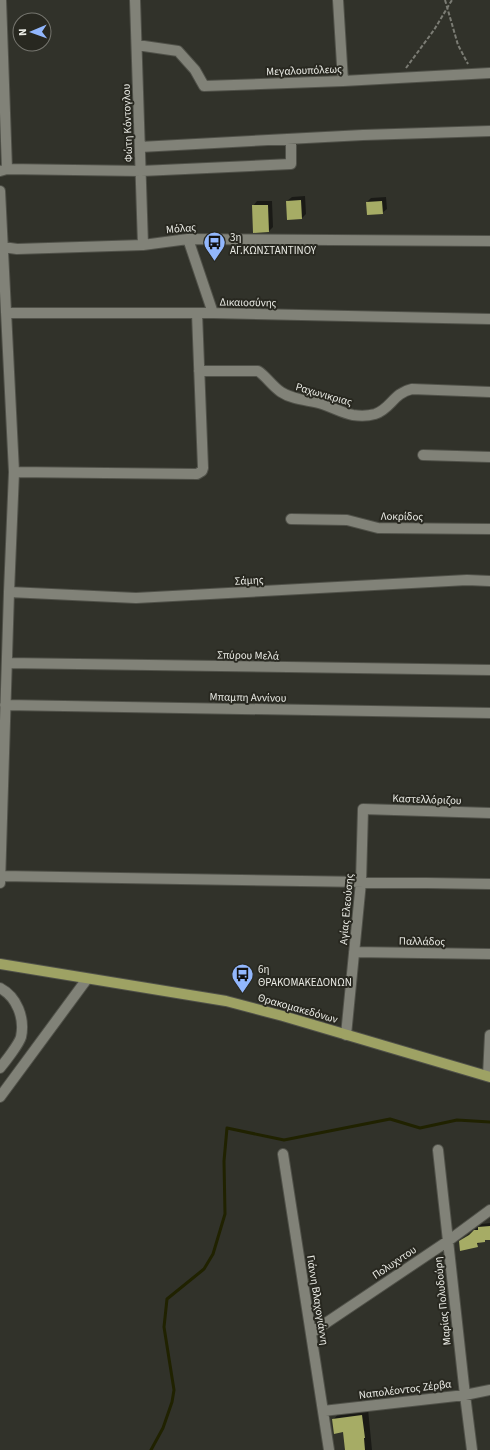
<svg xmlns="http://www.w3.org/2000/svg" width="490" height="1450" font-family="'Source Sans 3',sans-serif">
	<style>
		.shadow { fill: #0007 }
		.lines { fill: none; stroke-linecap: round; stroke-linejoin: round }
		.stream { stroke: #202200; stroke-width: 3 }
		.building { fill: #a6ac65 }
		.minor-casing { stroke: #505149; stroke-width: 12 }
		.major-casing { stroke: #505149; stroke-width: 12 }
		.path { stroke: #7b7c74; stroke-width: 2; stroke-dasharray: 4 2; stroke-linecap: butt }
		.minor { stroke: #818278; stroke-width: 10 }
		.major { stroke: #9ea264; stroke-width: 10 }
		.labels { text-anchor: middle; stroke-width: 4; stroke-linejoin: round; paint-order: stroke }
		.street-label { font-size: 11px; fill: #ebece6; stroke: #282820 }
		.poi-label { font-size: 11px; fill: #ebece6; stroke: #282820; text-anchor: start }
	</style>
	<rect width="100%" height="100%" fill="#31322a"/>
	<path class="shadow" d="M305,196L306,214L302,218L287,201L292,197Z
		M386,197L387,209L382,213L367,202L371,198Z
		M257,201H272L273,227L268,232L253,206Z
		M490,1223V1239L480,1241L477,1246L460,1241L482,1224Z
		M368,1409L372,1450H346L344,1431L333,1420L339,1413Z"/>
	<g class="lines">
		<path class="stream" d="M151,1450L163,1428L172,1402L174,1390L164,1327L167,1299L204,1269L213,1254L225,1214L224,1161L227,1128L284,1140L390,1119L420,1128L457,1120L490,1122"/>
	</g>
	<path class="building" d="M301,200L302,219L287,220L286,201Z
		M382,201L383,214L367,215L366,202Z
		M252,205H268L269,232L253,233Z
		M490,1226V1240H485V1242L477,1243L478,1247L460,1251L459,1241L469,1235L474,1230H478V1227Z
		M362,1415L365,1438H364L365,1450H345L343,1432L334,1434L332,1419Z"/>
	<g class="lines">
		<defs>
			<path id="minor" d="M1,0L7,169
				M135,0L143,245
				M338,0L343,81
				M137,45L178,51L195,70L204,86L343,81L490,73
				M140,147L363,135L490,131
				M0,171L7,169L141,171L291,164V139
				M0,191L14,472L9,592L0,883
				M188,239L213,313
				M3,247L17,249L143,245L188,239L490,241
				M6,313H213L490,319
				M199,371H258C265,375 272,386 281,392C293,400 308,400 322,404C332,407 342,413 353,415C360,416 368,416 375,414C391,409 393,393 412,389L490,392
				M423,455L490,457
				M14,472L197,474L202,471L203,468L197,313
				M291,519L347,520L378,528L490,529
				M9,592L136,598L467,580L490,581
				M7,663L490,670
				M5,705L490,713
				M1,876L490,884
				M354,952L490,954
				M0,988C17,997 25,1018 21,1037C19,1044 5,1062 0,1068
				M346,1035L361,882L363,809L490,813
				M488,1076L490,1035
				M0,1097L87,979
				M438,1150L465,1395L472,1450
				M283,1154L329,1450
				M311,1333L448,1241L490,1210
				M323,1411L465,1395L490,1390"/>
			<path id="major" d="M0,964L226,1001L283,1016L490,1077"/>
		</defs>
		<use href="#minor" class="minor-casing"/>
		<use href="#major" class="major-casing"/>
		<path class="path" d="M445,0L458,45L468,64
			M406,68L434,30L452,0"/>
		<use href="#minor" class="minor"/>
		<use href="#major" class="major"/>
	</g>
	<defs>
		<symbol id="bus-pin" viewBox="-11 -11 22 30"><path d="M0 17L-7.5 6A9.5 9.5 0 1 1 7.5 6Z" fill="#92b7fd" stroke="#282820"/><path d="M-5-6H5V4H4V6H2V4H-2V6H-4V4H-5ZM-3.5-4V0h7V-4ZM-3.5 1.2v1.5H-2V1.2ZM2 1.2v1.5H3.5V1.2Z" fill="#111"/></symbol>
	</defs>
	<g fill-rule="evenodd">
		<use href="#bus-pin" x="202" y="230" width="25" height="34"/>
		<use href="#bus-pin" x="230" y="962" width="25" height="34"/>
	</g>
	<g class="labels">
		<g class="street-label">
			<text transform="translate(304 70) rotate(-2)" y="4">Μεγαλουπόλεως</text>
			<text transform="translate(127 123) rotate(-92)" y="4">Φώτη Κόντογλου</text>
			<text transform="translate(181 228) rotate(-5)" y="4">Μόλας</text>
			<text transform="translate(248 302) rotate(1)" y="4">Δικαιοσύνης</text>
			<text transform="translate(324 394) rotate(16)" y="4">Ραχωνικριας</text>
			<text transform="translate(402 516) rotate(1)" y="4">Λοκρίδος</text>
			<text transform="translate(249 580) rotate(-3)" y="4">Σάμης</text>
			<text transform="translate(248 655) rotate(1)" y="4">Σπύρου Μελά</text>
			<text transform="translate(248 697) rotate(1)" y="4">Μπαμπη Αννίνου</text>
			<text transform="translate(427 799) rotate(2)" y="4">Καστελλόριζου</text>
			<text transform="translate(346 909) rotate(-85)" y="4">Αγίας Ελεούσης</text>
			<text transform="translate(422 941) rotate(1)" y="4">Παλλάδος</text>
			<text transform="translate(298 1008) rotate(16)" y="4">Θρακομακεδόνων</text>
			<text transform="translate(394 1262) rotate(-34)" y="4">Πολυχντου</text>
			<text transform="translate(318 1300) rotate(81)" y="4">Γιάννη Βλαχογιάννη</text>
			<text transform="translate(442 1301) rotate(-96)" y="4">Μαρίας Πολυδούρη</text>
			<text transform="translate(405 1389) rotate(-7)" y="4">Ναπολέοντος Ζέρβα</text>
		</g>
		<g class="poi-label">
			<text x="230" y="241">3η<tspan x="230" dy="13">ΑΓ.ΚΩΝΣΤΑΝΤΙΝΟΥ</tspan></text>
			<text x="258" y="973">6η<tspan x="258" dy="13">ΘΡΑΚΟΜΑΚΕΔΟΝΩΝ</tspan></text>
		</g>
	</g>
	<g transform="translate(32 32) rotate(268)"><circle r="19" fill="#282820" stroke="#76766f"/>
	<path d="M0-3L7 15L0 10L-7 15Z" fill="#92b7fd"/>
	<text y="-6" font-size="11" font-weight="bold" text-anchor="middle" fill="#ebece6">N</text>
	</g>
</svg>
